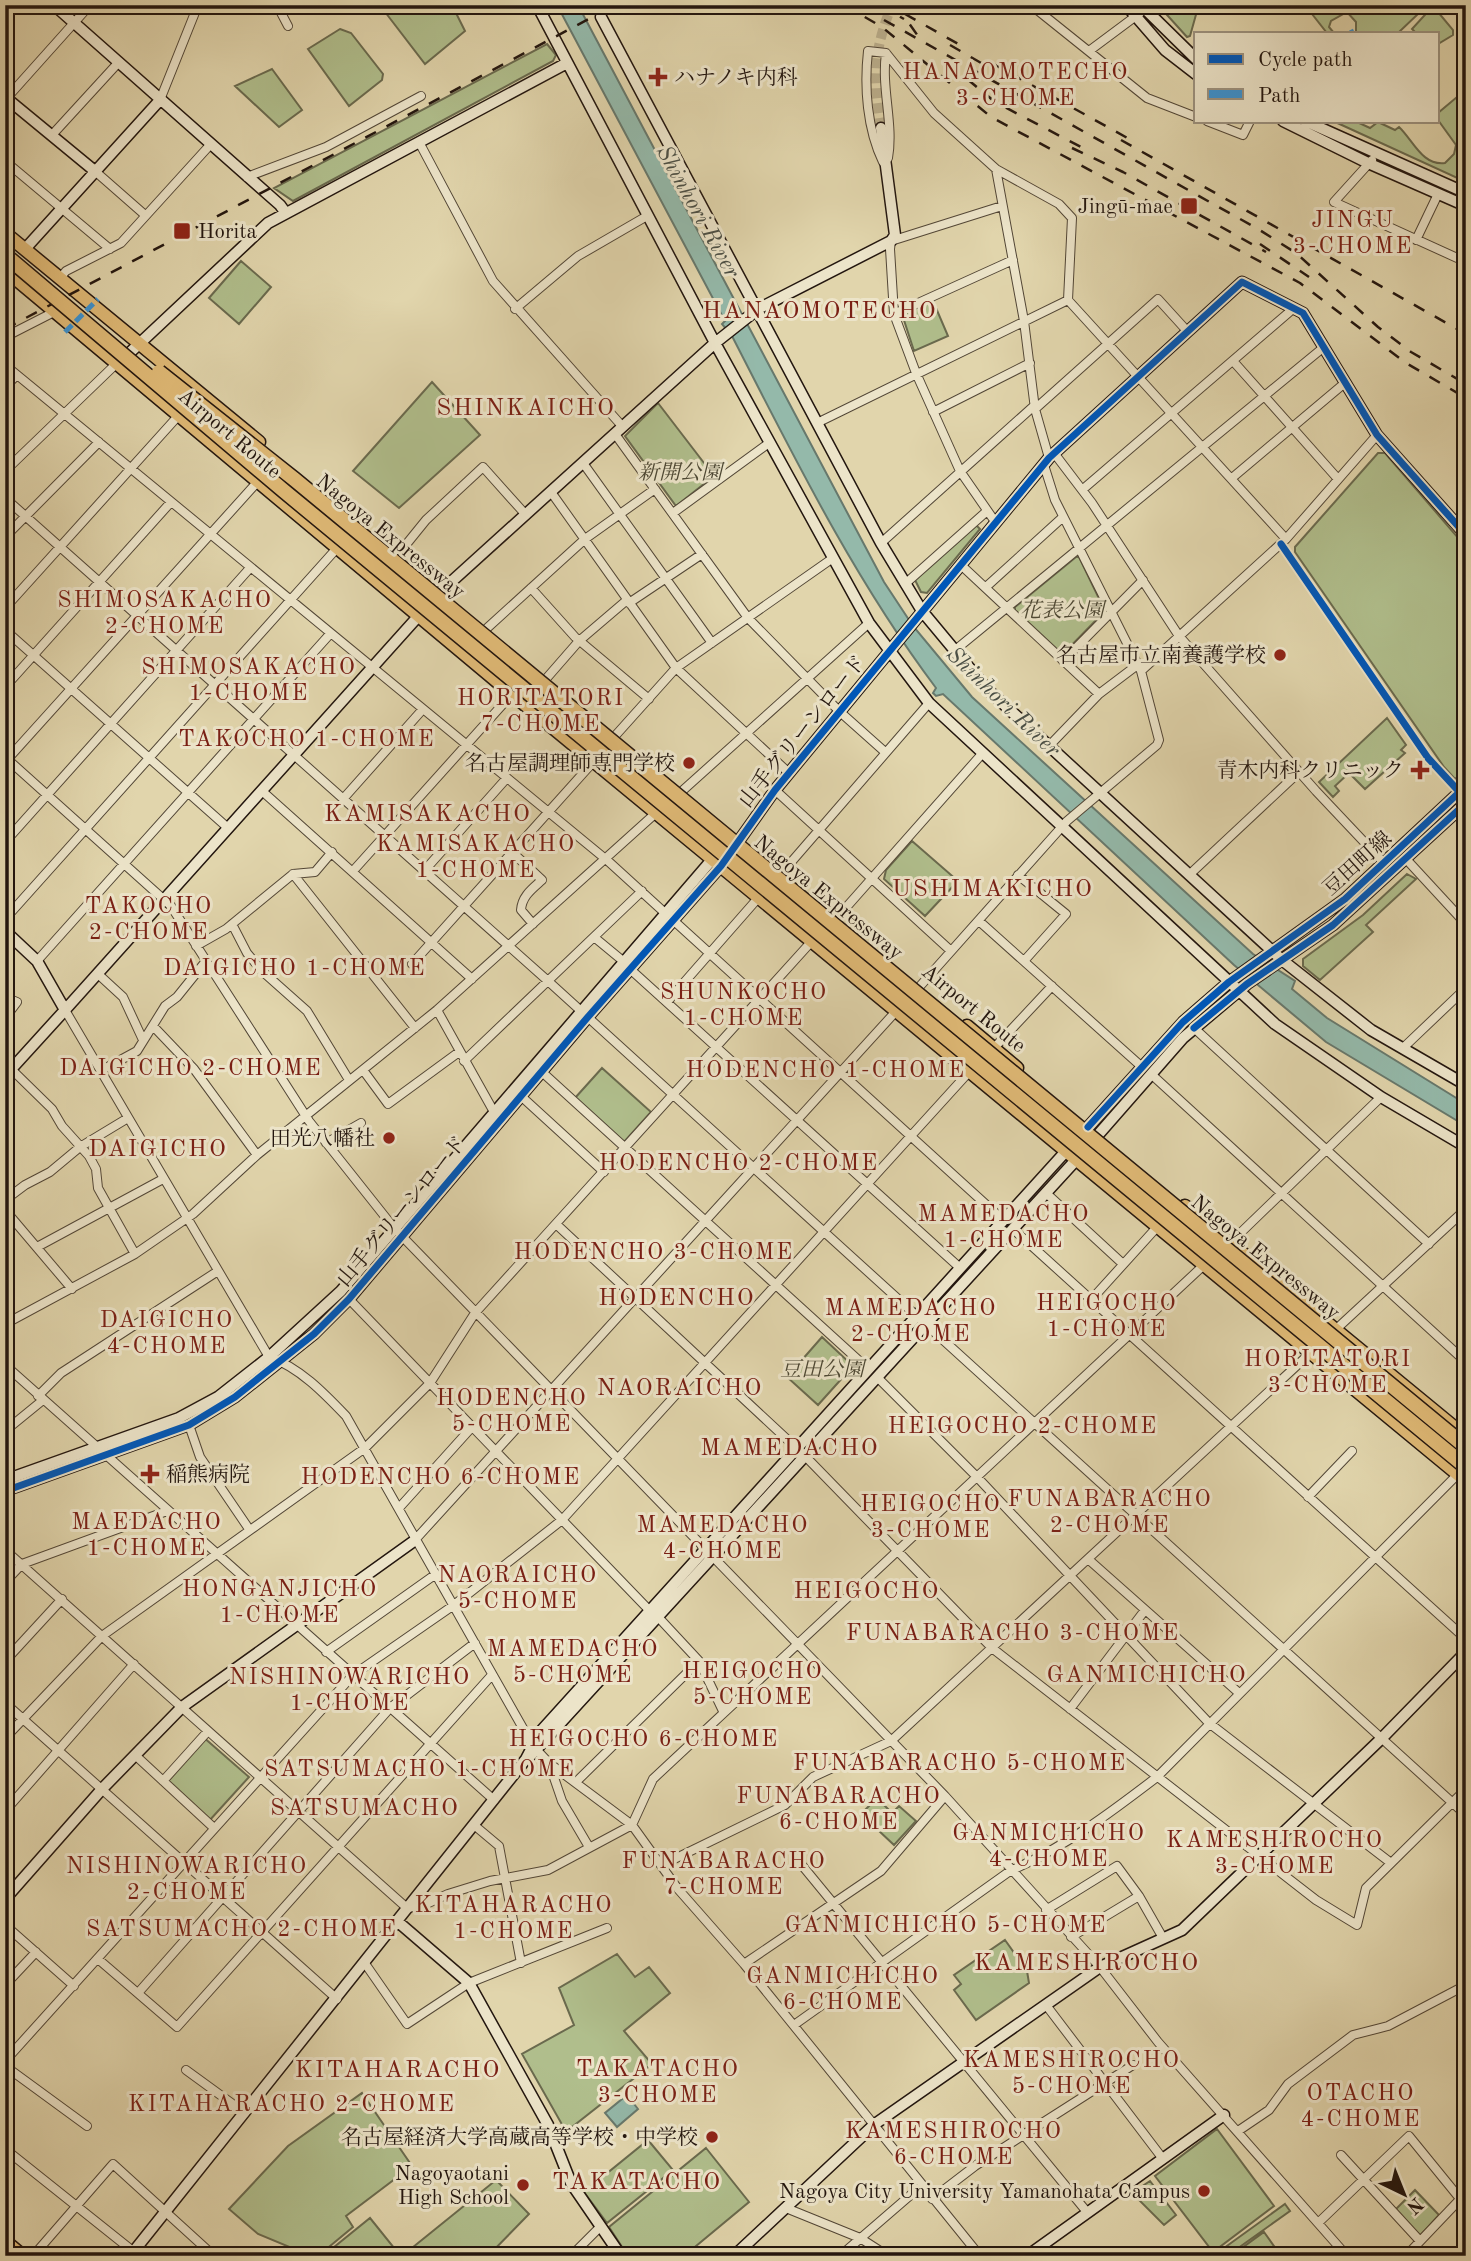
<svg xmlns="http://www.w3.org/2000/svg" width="1471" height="2261" font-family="'Old Standard TT','Noto Serif JP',serif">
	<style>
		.green { fill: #b0be8c; stroke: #6a6a4e; stroke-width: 2 }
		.water { fill: #94b9aa; stroke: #67786c; stroke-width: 2 }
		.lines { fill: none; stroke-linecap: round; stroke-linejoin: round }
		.secondary-tunnel { stroke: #bbaf8d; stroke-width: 10; stroke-dasharray: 10 5; stroke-linecap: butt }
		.street-casing { stroke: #524636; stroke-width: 10 }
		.secondary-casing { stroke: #23160f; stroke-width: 13 }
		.primary-casing { stroke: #23160f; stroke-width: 15 }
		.street { stroke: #ece4c9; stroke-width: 8 }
		.secondary { stroke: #ece4c9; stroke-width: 10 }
		.primary { stroke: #e0ba76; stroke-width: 12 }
		.rail { stroke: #23160f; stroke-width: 2.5; stroke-dasharray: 12 12; stroke-linecap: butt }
		.highway-bridge-casing { stroke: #23160f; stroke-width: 17; stroke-linecap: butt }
		.highway-bridge { stroke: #e0ba76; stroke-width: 14 }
		.quiet { stroke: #3b93d2; stroke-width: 5; stroke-dasharray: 10 5; stroke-linecap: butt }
		.cycleway-casing { stroke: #ece4c9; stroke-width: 11 }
		.cycleway { stroke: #0057b8; stroke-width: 7 }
		.poi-dot { fill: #8f2418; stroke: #ece4c9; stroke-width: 2.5 }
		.labels { text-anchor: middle; stroke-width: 6; stroke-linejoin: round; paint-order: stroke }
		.poi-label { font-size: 21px; fill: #23160f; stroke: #ece4c9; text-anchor: end }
		.street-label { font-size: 21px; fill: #23160f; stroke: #ece4c9 }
		.park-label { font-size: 21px; font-style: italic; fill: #4d4834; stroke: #ece4c9 }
		.neighbourhood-label { font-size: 23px; letter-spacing: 2px; fill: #7a1f14; stroke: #ece4c9 }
		.water-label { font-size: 23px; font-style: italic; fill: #4b4f45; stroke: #ece4c9 }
		.quarter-label { font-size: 24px; letter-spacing: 2px; fill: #7a1f14; stroke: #ece4c9 }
	</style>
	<rect width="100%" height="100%" fill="#e1d5ac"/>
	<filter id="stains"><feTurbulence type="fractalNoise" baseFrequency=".00286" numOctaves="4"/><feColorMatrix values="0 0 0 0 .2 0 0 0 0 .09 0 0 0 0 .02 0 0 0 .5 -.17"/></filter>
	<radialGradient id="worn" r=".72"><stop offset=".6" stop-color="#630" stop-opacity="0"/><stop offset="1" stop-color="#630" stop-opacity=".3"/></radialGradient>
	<path class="green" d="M389,5H421L427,13L443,5H452L465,31L425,64L382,8Z
		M1158,5H1195L1197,11L1190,36L1187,37Z
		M1305,5H1420V6L1419,13L1398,33H1356V22L1347,12L1331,21L1329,27L1334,33H1327Z
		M1433,6L1453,30V35L1438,44V33H1416L1412,29Z
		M340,29L351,33L383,74L382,80L349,106L308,49Z
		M547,44L556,55L553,61L293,201L274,188Z
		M272,69L302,110L279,127L235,86Z
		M1457,97L1466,99V182L1333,121H1355L1370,128L1378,122L1395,130L1399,127C1413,140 1422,166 1445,163L1454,154L1456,145L1438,120V113Z
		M241,261L271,287L239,324L209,298Z
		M933,301L948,336L914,351L902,314Z
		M432,382L480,435L399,508L353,471Z
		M658,403L714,476L676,506L625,436Z
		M1378,453H1385L1466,547V770L1455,779L1444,767L1295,552V547Z
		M976,525L980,529L927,593L921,592L915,580Z
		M1076,557H1079L1105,611L1062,655L1015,611V607Z
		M1387,718L1406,745L1401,750L1405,753L1365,789L1349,773L1335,786L1339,791L1333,797L1319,782Z
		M912,841L958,881L925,916L884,879L886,870Z
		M1407,874L1416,879L1366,925L1373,932L1320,980L1303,966V959L1363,915Z
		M602,1068L651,1112L624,1142L575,1098Z
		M822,1337L853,1366L818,1405L787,1377Z
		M202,1736L249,1777L209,1821L164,1778Z
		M877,1798L892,1813L899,1806L916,1821L894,1845L861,1814Z
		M1005,1940L1027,1971L1029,1983L976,2020L954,1990L961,1984L954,1975Z
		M617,1954L635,1977L649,1967L670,1993L624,2031L652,2064L572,2127L564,2128L522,2054L574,2025L559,1988Z
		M362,2093L412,2166L346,2216L353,2227L318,2256H311L258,2234L229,2209L288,2146Z
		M1217,2129L1274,2206L1213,2252L1155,2176Z
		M648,2140L673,2170L607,2223L584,2192Z
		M706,2148L749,2202L684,2256H628L609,2227Z
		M496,2180L529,2214L488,2256H402Z
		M1150,2181L1176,2215L1164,2225L1132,2193Z
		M1415,2190L1439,2215L1419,2237L1395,2210Z
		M1285,2204L1290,2211L1227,2256H1213Z
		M370,2218L395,2249L386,2256H323Z
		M1264,2232L1281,2256H1231Z"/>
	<path class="water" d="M557,5H578L884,582L913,626L972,697L1253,954L1295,981L1292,989L1327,1018L1466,1104V1126L1326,1042L1234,965L943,694L936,696L933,693L936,688C854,579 794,457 732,336L722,324L725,321Z
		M627,2095L638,2109L617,2127L605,2113Z"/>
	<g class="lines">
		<path class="secondary-tunnel" d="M881,128C873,80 873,51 892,5"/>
		<defs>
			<path id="street" d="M277,5L288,26
				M1031,5L1147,98L1196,117
				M1089,51L1140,13
				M886,53C881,89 894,124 888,158
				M5,100L90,5
				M160,100L198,5
				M1207,121L1243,135L1250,121
				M52,135L118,63
				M419,142L493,281L622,426
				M1372,160L1334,202L1466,262
				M5,161L110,249
				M883,162C867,129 864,87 868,51L886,53L934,113L996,169L1024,321L1035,409L1049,458
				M996,169L1059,204L1072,218L1068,300L1286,539
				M96,172L145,215
				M247,177L326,147L421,96
				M1416,240L1438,194
				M60,278L66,271L121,243L210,145
				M515,309L578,256L647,216
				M894,314L1013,260
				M5,337L54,312
				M1233,361L1338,479
				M5,365L608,861L665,913
				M5,387L17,375
				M1035,409L1158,299L1188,332
				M933,412L1030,363
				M817,423L1068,300
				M615,434L748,618L839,711L885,752
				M1054,453L1092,503L1179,636L1316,791L1384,863
				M583,463L712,643
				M5,471L116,364
				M1232,478L1346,382
				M1082,490L1294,308
				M551,492L676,668L789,773
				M5,498L548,981L1466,1815
				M673,513L769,443
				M996,523L960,471L916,373L894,314L890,249L891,241L1002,206
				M5,537L99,442
				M881,543L1035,405
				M396,557L426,520L483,467L526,515
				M961,565L1099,694
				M905,584L987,511
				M986,587L1063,517
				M531,588L575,637L649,699
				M629,603L702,554
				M5,608L179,415
				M5,630L228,828
				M485,630L585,539L655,489
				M954,651L1324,347
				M1063,661L1143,580
				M1141,671L1286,539L1377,435
				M545,680L579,641L627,600
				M5,687L171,502
				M615,736L676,668L833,558
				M1049,746L1099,694L1136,666
				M5,757L171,906L309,1121L394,1228L945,1796L1100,1967L1158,2042L1347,2256
				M5,762L261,478
				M775,790L951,951
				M262,791L472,979
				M681,792L869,623
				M343,799L423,709
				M5,842L250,568
				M512,852L542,880C532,889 522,896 521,910L533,924
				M1406,859L1466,924
				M353,871L512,694
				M424,871L506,779
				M293,874L315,872L332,852
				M780,875L929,703
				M1018,875L1066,914L1024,961
				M1189,875L1299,772
				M5,919L338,547
				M673,920L1003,1220
				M835,920L981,755
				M979,921L1142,1067
				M232,924L247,953L262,971L307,1011L349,1080
				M594,937L623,961
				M196,946L226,929L293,874L415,1028
				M37,961L330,634
				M412,964L595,760
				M630,969L959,1267
				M98,974L123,997L143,1040
				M913,994L1067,821L1157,745L1159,740L1141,671L1055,500L1044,465
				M5,997L17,1002L5,1018
				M667,1002L759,897
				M65,1010L269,1357C299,1367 324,1393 346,1416L533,1746L549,1763L632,1825L678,1889L744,1964L980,2256
				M437,1010L494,1112
				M153,1026L194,1069L257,1155
				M1194,1028L1429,1244
				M994,1048L1052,986
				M1403,1048L1466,988
				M464,1061L642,891
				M5,1063L52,1109L62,1126L89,1156L96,1169L98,1188L135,1254
				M102,1070L137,1051L165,1006L177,997L206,961
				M363,1070L388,1104L459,1052
				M542,1072L867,1368
				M1151,1074L1466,1362
				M522,1097L604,1172
				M326,1143L361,1123
				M1046,1193L1123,1264
				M5,1200L25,1185L50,1172L80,1147L128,1118
				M5,1210L72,1289
				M556,1224L806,1457L992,1648L1316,1900L1357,1925L1366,1888L1466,1789
				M1013,1229L1466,1639
				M1230,1243L1381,1097
				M37,1247L163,1179
				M349,1299L649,1610
				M1091,1300L1158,1226
				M5,1324L135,1254L193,1214L257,1155L437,1010L657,812
				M5,1365L494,1800
				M878,1378L977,1477L1209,1723L1391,1863
				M38,1396L61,1373L218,1271
				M189,1425L200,1457L249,1529
				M5,1431L43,1400
				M1308,1497L1352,1451
				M399,1508L472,1427
				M414,1541L899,1008
				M5,1550L407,1908L422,1906L448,1894L490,1881L548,1870L632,1825L653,1779L1205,1264
				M1088,1559L1239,1693
				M5,1582L22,1564L167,1511
				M659,1618L699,1661L723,1711
				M326,1652L436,1574
				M5,1661L62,1599
				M5,1703L337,1999
				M1070,1709L1145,1610
				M5,1738L102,1636L365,1448L430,1383L475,1313L812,941
				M135,1755L214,1828
				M549,1763L562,1801L589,1847
				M163,1781L208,1731
				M577,1781L699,1661
				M5,1811L134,1664
				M474,1825L499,1846L521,1963
				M796,1858L1087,2212
				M662,1865L785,1805L813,1777L891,1741L1466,1209
				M1046,1910L1117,1866L1139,1896L1163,1938
				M5,1925L74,1986
				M1071,1937L1139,1896
				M98,1959L177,2027L491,1676
				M364,1962L407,2024L469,1983L607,1928
				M744,1964L881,1871L945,1796
				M5,1985L36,1952
				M138,1993L390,1708L475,1643
				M1046,2005L1163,2159
				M794,2025L1010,1871C1065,1847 1110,1813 1157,1777L1458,1474
				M5,2061L353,1675L454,1605L562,1520L969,1072
				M5,2066L87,2126
				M186,2070L245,2113
				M1238,2131L1269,2110L1288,2084L1353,2035L1388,2026L1466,1985
				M5,2149L139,2256
				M1341,2155L1420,2241
				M932,2199L975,2166L1133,2065
				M786,2208L860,2238L888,2256
				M1318,2223L1409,2136L1466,2206
				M33,2256L113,2164L214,2256
				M571,2256L600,2227
				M840,2256L921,2186
				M1406,2256L1466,2193"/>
			<path id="secondary" d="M54,5L280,205L285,212
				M537,5L715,343L869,623L929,703L1275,1024L1381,1097L1466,1147
				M1126,5L1165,50L1196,74
				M1141,5L1196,59
				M601,17L881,543L922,611L986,688L1282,960L1371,1030L1466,1085
				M5,97L96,172
				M1283,121L1368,163L1466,206
				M1305,121L1466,193
				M25,249L160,100
				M122,360L268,223L567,63
				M5,931L37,961L65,1010L440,592L715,343L758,309L891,241L895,235L881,128
				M5,1076L65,1010
				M5,1480L179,1418L218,1397L269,1357L341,1291L716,855
				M5,1491L189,1425L235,1397L314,1334L349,1299L587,1018L721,866L775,790L1049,458L1242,282L1303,313L1377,435L1466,535
				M531,1755L1076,1160L1183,1038L1247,984L1333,925L1466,803
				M5,1899L102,1789L182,1707L414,1541
				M397,1921L469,1983L548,2125L571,2183L621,2256
				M130,2256L526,1759L540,1732L1183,1022L1229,982L1345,899L1466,786
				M734,2256L875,2124L1100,1967L1182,1930L1382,1738L1466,1652
				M1027,2256L1224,2115"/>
			<path id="primary" d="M5,233L259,442
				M5,270L512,694L1466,1481
				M967,1026L1017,1068
				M1185,1206L1466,1437
				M5,2241L23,2256"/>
		</defs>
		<use href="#street" class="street-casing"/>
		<use href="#secondary" class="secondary-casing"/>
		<use href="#primary" class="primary-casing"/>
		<use href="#street" class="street"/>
		<use href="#secondary" class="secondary"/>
		<use href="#primary" class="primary"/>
		<path class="rail" d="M844,5L882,27L991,117L1300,283L1406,363L1466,398
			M879,5L904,19
			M896,5L918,36
			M905,14L960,45
			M884,20L1258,229L1296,253L1378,327L1411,352L1466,384
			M950,45L995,71
			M990,62L1131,140
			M949,64L995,102L1081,147
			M1121,140L1466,334
			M1072,148L1123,172L1266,252
			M1260,244L1309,277
			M5,329L615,5"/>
		<defs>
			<path id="highway-bridge" d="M5,255L284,491L1466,1467
				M159,372L294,479L1466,1447"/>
		</defs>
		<use href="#highway-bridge" class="highway-bridge-casing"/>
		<use href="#highway-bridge" class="highway-bridge"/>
		<path class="quiet" d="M1350,33L1354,31
			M65,332L98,299"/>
		<defs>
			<path id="cycleway" d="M1281,544L1428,758L1466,799
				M1194,1028L1247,984L1333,925L1466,803
				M1088,1127L1183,1022L1229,982L1345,899L1466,786
				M5,1491L189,1425L235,1397L314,1334L349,1299L587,1018L721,866L775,790L1049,458L1242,282L1303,313L1377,435L1466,535"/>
		</defs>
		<use href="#cycleway" class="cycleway-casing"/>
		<use href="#cycleway" class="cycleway"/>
	</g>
	<g class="poi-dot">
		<path d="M654.5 66.5h7v7h7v7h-7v7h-7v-7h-7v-7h7z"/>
		<rect x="1180" y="197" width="18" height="18" rx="3.5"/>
		<rect x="173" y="222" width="18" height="18" rx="3.5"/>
		<circle cx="1280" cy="655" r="7"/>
		<circle cx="689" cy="763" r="7"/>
		<path d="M1416.5 759.5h7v7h7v7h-7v7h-7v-7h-7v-7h7z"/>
		<circle cx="389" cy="1138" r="7"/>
		<path d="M146.5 1463.5h7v7h7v7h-7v7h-7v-7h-7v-7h7z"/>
		<circle cx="712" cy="2137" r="7"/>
		<circle cx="523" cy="2185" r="7"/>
		<circle cx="1204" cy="2191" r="7"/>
	</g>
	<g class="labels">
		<g class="poi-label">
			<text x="674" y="84" text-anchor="start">ハナノキ内科</text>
			<text x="1173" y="213">Jingū-mae</text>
			<text x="198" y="238" text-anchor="start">Horita</text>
			<text x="1266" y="662">名古屋市立南養護学校</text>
			<text x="675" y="770">名古屋調理師専門学校</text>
			<text x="1404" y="777">青木内科クリニック</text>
			<text x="375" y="1145">田光八幡社</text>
			<text x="166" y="1481" text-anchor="start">稲熊病院</text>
			<text x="698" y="2144">名古屋経済大学高蔵高等学校・中学校</text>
			<text x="509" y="2180">Nagoyaotani<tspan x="509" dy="24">High School</tspan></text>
			<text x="1190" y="2198">Nagoya City University Yamanohata Campus</text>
		</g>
		<g class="street-label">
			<text transform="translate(230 433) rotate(40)" y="7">Airport Route</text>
			<text transform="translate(391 536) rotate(39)" y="7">Nagoya Expressway</text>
			<text transform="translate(802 731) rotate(-51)" y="7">山手グリーンロード</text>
			<text transform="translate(1357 863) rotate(-42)" y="7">豆田町線</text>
			<text transform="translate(829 897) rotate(39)" y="7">Nagoya Expressway</text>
			<text transform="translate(974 1008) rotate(39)" y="7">Airport Route</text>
			<text transform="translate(401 1211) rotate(-50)" y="7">山手グリーンロード</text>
			<text transform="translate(1266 1257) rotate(39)" y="7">Nagoya Expressway</text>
		</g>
		<g class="park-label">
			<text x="680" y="479">新開公園</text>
			<text x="1062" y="617">花表公園</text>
			<text x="822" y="1376">豆田公園</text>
		</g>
		<g class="neighbourhood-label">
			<text x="1016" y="79">HANAOMOTECHO<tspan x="1016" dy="26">3-CHOME</tspan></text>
			<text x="1353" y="227">JINGU<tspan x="1353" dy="26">3-CHOME</tspan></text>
			<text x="165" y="607">SHIMOSAKACHO<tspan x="165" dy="26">2-CHOME</tspan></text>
			<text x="249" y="674">SHIMOSAKACHO<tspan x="249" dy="26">1-CHOME</tspan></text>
			<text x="541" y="705">HORITATORI<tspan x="541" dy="26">7-CHOME</tspan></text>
			<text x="307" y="746">TAKOCHO 1-CHOME</text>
			<text x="476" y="851">KAMISAKACHO<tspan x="476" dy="26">1-CHOME</tspan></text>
			<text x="149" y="913">TAKOCHO<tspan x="149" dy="26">2-CHOME</tspan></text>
			<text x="295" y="975">DAIGICHO 1-CHOME</text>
			<text x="744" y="999">SHUNKOCHO<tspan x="744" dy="26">1-CHOME</tspan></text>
			<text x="191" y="1075">DAIGICHO 2-CHOME</text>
			<text x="826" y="1077">HODENCHO 1-CHOME</text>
			<text x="739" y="1170">HODENCHO 2-CHOME</text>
			<text x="1004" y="1221">MAMEDACHO<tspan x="1004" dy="26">1-CHOME</tspan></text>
			<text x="654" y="1259">HODENCHO 3-CHOME</text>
			<text x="1107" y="1310">HEIGOCHO<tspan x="1107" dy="26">1-CHOME</tspan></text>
			<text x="911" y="1315">MAMEDACHO<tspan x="911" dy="26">2-CHOME</tspan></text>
			<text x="167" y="1327">DAIGICHO<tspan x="167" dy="26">4-CHOME</tspan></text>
			<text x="1328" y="1366">HORITATORI<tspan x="1328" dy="26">3-CHOME</tspan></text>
			<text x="512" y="1405">HODENCHO<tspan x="512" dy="26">5-CHOME</tspan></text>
			<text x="1023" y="1433">HEIGOCHO 2-CHOME</text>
			<text x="441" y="1484">HODENCHO 6-CHOME</text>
			<text x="1110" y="1506">FUNABARACHO<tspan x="1110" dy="26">2-CHOME</tspan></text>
			<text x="931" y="1511">HEIGOCHO<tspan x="931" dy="26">3-CHOME</tspan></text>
			<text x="147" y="1529">MAEDACHO<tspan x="147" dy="26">1-CHOME</tspan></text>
			<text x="723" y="1532">MAMEDACHO<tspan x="723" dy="26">4-CHOME</tspan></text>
			<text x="518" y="1582">NAORAICHO<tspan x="518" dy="26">5-CHOME</tspan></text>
			<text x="280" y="1596">HONGANJICHO<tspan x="280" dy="26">1-CHOME</tspan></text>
			<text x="1013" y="1640">FUNABARACHO 3-CHOME</text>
			<text x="573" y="1656">MAMEDACHO<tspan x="573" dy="26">5-CHOME</tspan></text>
			<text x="753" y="1678">HEIGOCHO<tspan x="753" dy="26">5-CHOME</tspan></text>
			<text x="350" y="1684">NISHINOWARICHO<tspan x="350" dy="26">1-CHOME</tspan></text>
			<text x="644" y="1746">HEIGOCHO 6-CHOME</text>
			<text x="960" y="1770">FUNABARACHO 5-CHOME</text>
			<text x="420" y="1776">SATSUMACHO 1-CHOME</text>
			<text x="839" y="1803">FUNABARACHO<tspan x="839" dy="26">6-CHOME</tspan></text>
			<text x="1049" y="1840">GANMICHICHO<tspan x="1049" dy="26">4-CHOME</tspan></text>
			<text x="1275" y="1847">KAMESHIROCHO<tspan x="1275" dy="26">3-CHOME</tspan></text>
			<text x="724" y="1868">FUNABARACHO<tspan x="724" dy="26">7-CHOME</tspan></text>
			<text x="187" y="1873">NISHINOWARICHO<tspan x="187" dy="26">2-CHOME</tspan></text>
			<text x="514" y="1912">KITAHARACHO<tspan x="514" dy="26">1-CHOME</tspan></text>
			<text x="946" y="1932">GANMICHICHO 5-CHOME</text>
			<text x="242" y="1936">SATSUMACHO 2-CHOME</text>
			<text x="843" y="1983">GANMICHICHO<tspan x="843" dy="26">6-CHOME</tspan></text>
			<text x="1072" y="2067">KAMESHIROCHO<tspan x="1072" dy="26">5-CHOME</tspan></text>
			<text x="658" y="2076">TAKATACHO<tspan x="658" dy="26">3-CHOME</tspan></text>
			<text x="1361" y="2100">OTACHO<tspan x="1361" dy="26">4-CHOME</tspan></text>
			<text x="292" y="2111">KITAHARACHO 2-CHOME</text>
			<text x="954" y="2138">KAMESHIROCHO<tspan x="954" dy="26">6-CHOME</tspan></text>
		</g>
		<g class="water-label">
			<text transform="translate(699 211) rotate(61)" y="8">Shinhori River</text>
			<text transform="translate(1004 701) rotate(44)" y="8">Shinhori River</text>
		</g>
		<g class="quarter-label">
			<text x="820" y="318">HANAOMOTECHO</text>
			<text x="526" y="415">SHINKAICHO</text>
			<text x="428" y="821">KAMISAKACHO</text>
			<text x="993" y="896">USHIMAKICHO</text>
			<text x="158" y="1156">DAIGICHO</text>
			<text x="677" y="1305">HODENCHO</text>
			<text x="680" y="1395">NAORAICHO</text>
			<text x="790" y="1455">MAMEDACHO</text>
			<text x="867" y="1598">HEIGOCHO</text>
			<text x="1147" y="1682">GANMICHICHO</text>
			<text x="365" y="1815">SATSUMACHO</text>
			<text x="1087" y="1970">KAMESHIROCHO</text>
			<text x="398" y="2077">KITAHARACHO</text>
			<text x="637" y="2189">TAKATACHO</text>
		</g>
	</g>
	<rect width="1471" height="2261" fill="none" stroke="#e1d5ac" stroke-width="28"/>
	<rect x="7" y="7" width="1457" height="2247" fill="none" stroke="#23160f" stroke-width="3.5"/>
	<rect x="14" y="14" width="1443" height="2233" fill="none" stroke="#23160f" stroke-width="2"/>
	<rect x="1194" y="32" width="245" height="91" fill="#ece4c9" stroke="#9c927f" stroke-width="2"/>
	<rect x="1208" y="54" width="35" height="10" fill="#0057b8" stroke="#9c927f" stroke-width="2"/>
	<text x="1258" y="66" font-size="21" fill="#23160f">Cycle path</text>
	<rect x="1208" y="89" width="35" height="10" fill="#3b93d2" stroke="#9c927f" stroke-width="2"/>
	<text x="1258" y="102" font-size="21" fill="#23160f">Path</text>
	<g transform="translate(1404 2194) rotate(137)" stroke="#ece4c9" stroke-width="5" paint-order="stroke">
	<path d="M0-5L12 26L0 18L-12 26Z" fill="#23160f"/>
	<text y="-10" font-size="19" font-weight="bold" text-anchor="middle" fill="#23160f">N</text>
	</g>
	<rect width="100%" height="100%" filter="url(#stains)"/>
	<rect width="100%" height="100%" fill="url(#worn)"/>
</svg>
